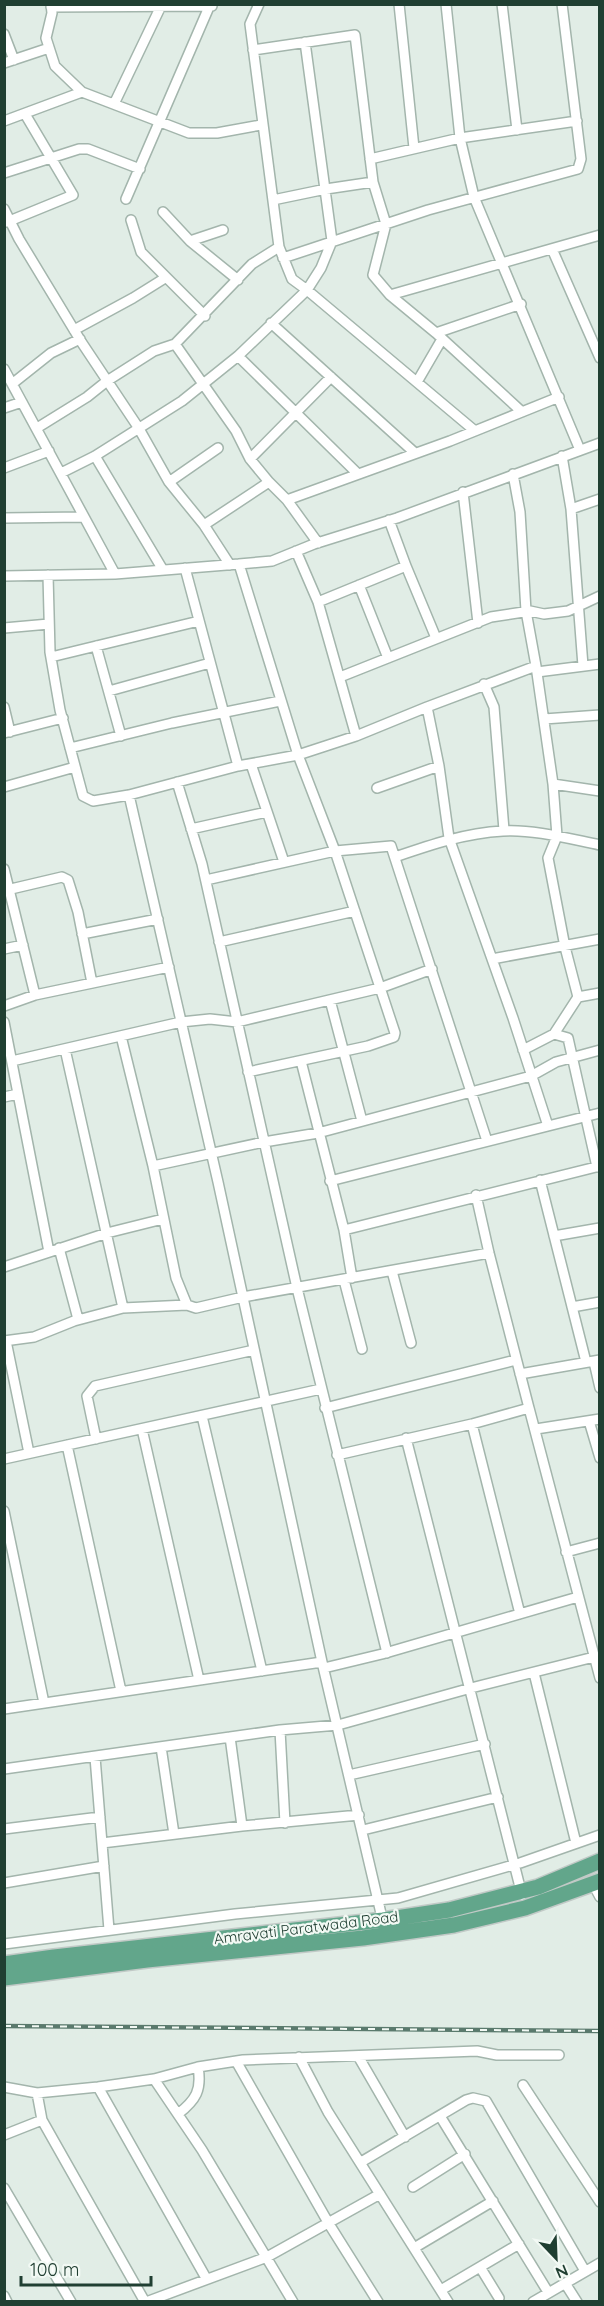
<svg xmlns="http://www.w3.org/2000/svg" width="604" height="2306" font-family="Quicksand,sans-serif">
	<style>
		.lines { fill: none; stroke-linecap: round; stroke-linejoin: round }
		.minor-casing { stroke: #a3b5ac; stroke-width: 12 }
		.primary-casing { stroke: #c1c9c6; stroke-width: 18 }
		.minor { stroke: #fff; stroke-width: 9 }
		.primary { stroke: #62a68b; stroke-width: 15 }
		.rail-casing { stroke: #5a7a6d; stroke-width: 4.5 }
		.rail { stroke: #f2f9f4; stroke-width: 2; stroke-dasharray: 7; stroke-linecap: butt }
		.labels { text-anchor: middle; stroke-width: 4.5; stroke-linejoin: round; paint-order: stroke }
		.street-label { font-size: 15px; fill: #203f32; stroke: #f2f9f4 }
	</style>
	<rect width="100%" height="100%" fill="#e1ede6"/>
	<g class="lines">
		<defs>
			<path id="minor" d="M51,4L52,13L46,38L55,66L82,92L189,133H217L261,125
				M259,4L250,24L279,247L292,279L307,290L475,431
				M399,4L414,148
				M446,4L460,138L474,197L580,450
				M502,4L517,130
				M51,7L212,6
				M4,34L14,60
				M253,50L355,35L373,182L386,224L373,275L390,295L436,333L522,412
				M4,63L49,48
				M114,104L161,6
				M4,121L82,92
				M370,159L460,138L577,121
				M4,173L79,149H88L140,169
				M126,199L209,7
				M273,200L326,189L373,182
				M4,209L19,239L82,343L138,427L169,482L204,525L230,565
				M163,212L190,241L238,280
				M131,220L141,252L205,316
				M7,222L73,195L25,114
				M190,241L223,230
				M552,249L600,358
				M283,258L428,210L578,169L581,159L562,4
				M390,295L600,235
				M271,323L415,453
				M74,330L133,298L165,278
				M436,333L521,304
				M175,344L236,431L250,459L269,482
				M238,356L358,474
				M4,369L115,574
				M417,382L442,339
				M12,384L51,353L80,339
				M4,408L22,402
				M37,428L87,397L107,381L154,351L175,344L252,264L279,247
				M95,456L163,570
				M562,456L571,509L583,666
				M250,459L331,377
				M4,468L49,451
				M61,473L95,456L182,401L238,356L307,290L321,268L332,241L305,42
				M513,474L520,512L526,611L536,666L553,784L557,836L548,858L565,947L578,997L554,1034L568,1038L597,1167
				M169,482L218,448
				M463,492L478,623
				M287,500L450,441L559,397
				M571,509L600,499
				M4,518L84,517
				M389,520L406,566L436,638
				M204,525L269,482L287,500L318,543
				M296,551L318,602L356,736
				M239,564L272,561L314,544L397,518L600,443
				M185,568L238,766
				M48,575L50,652L60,710L83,796L93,801L129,795L238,766L298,755L335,851L395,1033L394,1037L368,1046L248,1072
				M4,576L115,574L239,564L298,755L356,736L427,707L439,766L449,838L513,1018L548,1126L600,1113
				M359,585L388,658
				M318,602L406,566
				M4,628L49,624
				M96,646L121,736
				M51,657L199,621
				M537,672L600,664
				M340,677L491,617L530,611L544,614L568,611L600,596
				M484,684L494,707L504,830
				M109,691L210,663
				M4,707L10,732
				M427,707L536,666
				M544,719L600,715
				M4,733L63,718
				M70,748L172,723L280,701
				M251,764L284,862
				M177,782L202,864L297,1288L387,1653
				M553,784L600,791
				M4,787L75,767
				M377,788L439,766
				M129,795L218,1182L322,1662L383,1922
				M191,829L267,812
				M395,857C430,845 465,833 503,831C533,829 570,839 600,845
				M4,869L35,995
				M206,880L335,851L391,846L487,1141
				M11,889L62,877L68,880L78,912L92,983
				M82,934L158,919
				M219,942L355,911
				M4,949L23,945
				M492,959L600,939
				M578,997L600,993
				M330,1000L362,1121
				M4,1006L35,995L169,967
				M4,1022L49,1252
				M121,1036L153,1166L176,1278L187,1305L196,1308L243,1297L489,1253
				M65,1049L123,1308
				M523,1050L554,1034
				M12,1061L181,1022L210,1019L237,1022L380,988L432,969
				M301,1061L344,1230L352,1278
				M4,1097L18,1094
				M153,1166L264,1142L318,1133L531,1076L556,1062L600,1050
				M540,1180L586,1362
				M330,1181L548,1126
				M476,1195L489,1253L529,1408
				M344,1230L600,1166
				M554,1236L600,1228
				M59,1248L78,1319
				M4,1267L107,1233L163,1219
				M392,1271L411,1343
				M344,1280L362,1349
				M572,1307L600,1302
				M4,1341L34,1337L74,1321L123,1308L187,1305
				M6,1341L29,1453
				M594,1362L600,1388
				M520,1374L600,1360
				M325,1408L516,1360
				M202,1416L262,1671
				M589,1421L600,1458
				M472,1424L520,1614
				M142,1429L199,1680
				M536,1429L600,1419
				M406,1438L522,1895
				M96,1439L87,1396L95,1386L254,1350
				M67,1445L121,1691
				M337,1455L472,1424L529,1408L600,1678
				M4,1459L321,1389
				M4,1511L44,1703
				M566,1552L600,1543
				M324,1668L382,1654L578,1597
				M534,1673L576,1843
				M4,1709L322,1662
				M280,1730L285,1823
				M230,1737L242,1826
				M161,1747L174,1834
				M95,1757L109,1930
				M4,1769L280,1730L338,1725L471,1688L594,1657
				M349,1775L485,1744
				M4,1829L100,1817
				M363,1830L498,1797
				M102,1843L242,1826L359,1815
				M4,1883L104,1866
				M593,1884L600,1897
				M4,1944L235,1914L398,1898L520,1863L600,1835
				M358,2056L405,2137
				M299,2057L328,2112L448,2302
				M236,2061L329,2224L378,2302
				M154,2079L202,2150L293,2302
				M523,2085L600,2202
				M4,2087L37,2093L98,2087L154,2079L198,2067L243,2060L477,2051L497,2055H559
				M98,2087L206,2278
				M37,2093L42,2120L145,2302
				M178,2114C196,2100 202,2090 198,2067
				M440,2116L548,2292
				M4,2135L42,2120
				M361,2162L466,2100L473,2098L486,2101L585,2271
				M413,2187L465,2154
				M4,2188L71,2302
				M414,2248L493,2201
				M480,2267L499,2298
				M565,2283L577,2302
				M441,2290L519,2244
				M4,2296L7,2302
				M146,2302L267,2257L380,2194
				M533,2302L600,2263"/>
			<path id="primary" d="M4,1964L54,1957L383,1920L449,1910L538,1887L600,1861
				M4,1978L147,1960L363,1938L454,1925L525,1908L600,1881"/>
		</defs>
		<use href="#minor" class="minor-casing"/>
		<use href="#primary" class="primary-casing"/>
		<use href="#minor" class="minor"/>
		<use href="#primary" class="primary"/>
		<defs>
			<path id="rail" d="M4,2026L600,2031"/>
		</defs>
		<use href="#rail" class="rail-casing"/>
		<use href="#rail" class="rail"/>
	</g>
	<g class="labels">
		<g class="street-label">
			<text transform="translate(306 1928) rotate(-7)" y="5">Amravati Paratwada Road</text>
		</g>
	</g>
	<rect width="604" height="2306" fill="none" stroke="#203f32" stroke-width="12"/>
	<g transform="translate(556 2258) rotate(157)" stroke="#f2f9f4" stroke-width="4.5" paint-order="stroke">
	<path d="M0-4.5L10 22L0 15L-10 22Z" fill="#203f32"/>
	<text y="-9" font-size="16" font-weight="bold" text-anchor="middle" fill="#203f32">N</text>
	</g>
	<path d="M21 2276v9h130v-9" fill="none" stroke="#203f32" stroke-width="3"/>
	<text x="30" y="2276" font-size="18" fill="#203f32" stroke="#f2f9f4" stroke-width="4.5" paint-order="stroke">100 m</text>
</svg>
